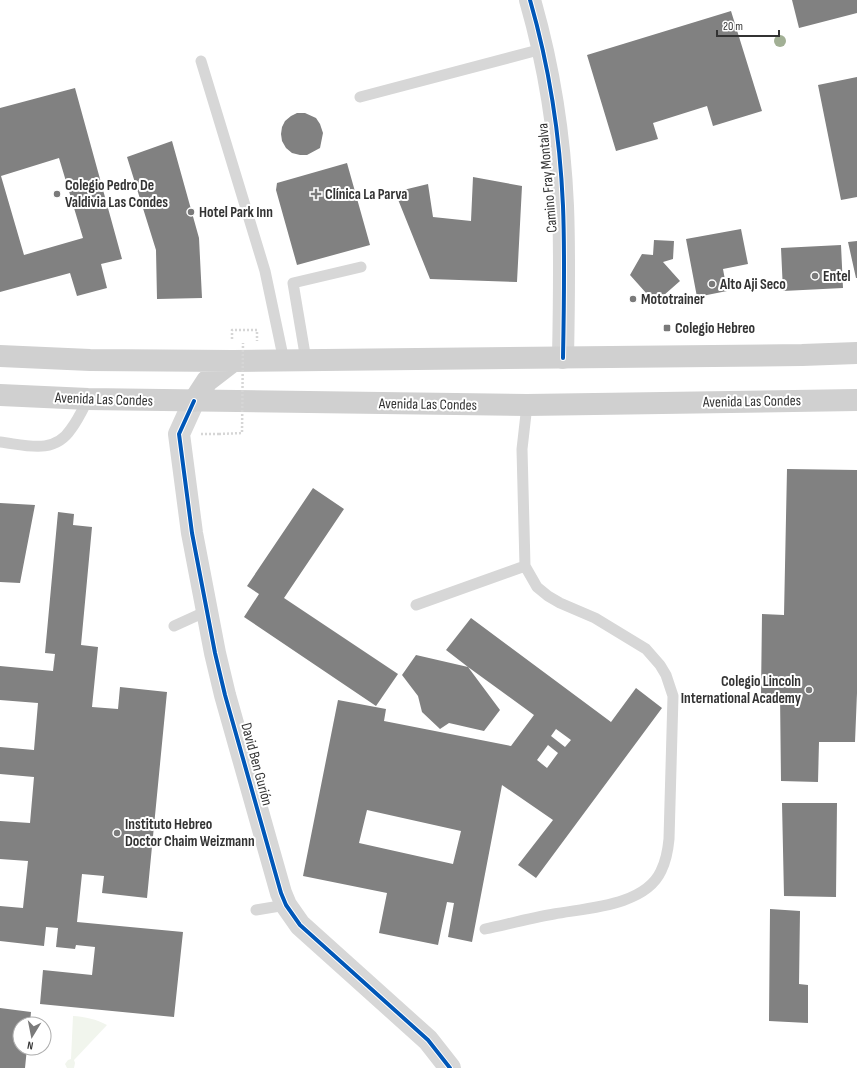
<svg xmlns="http://www.w3.org/2000/svg" width="857" height="1068" font-family="'Sofia Sans Condensed',sans-serif">
	<style>
		.green { fill: #f1f5ed }
		.building { fill: #818181; fill-rule: evenodd }
		.lines { fill: none; stroke-linecap: round; stroke-linejoin: round }
		.path { stroke: #d6d6d6; stroke-width: 2.5; stroke-dasharray: 2 2; stroke-linecap: butt }
		.lane { stroke: #d7d7d7; stroke-width: 11 }
		.street { stroke: #d7d7d7; stroke-width: 22 }
		.secondary { stroke: #d0d0d0; stroke-width: 22 }
		.path-bridge { stroke: #d6d6d6; stroke-width: 2.5; stroke-dasharray: 2 2; stroke-linecap: butt }
		.cycleway-casing { stroke: #fff; stroke-width: 6 }
		.cycleway { stroke: #0057b8; stroke-width: 4 }
		.tree { fill: #a2b095 }
		.poi-dot { fill: #7a7a7a; stroke: #fff; stroke-width: 1.5 }
		.labels { text-anchor: middle; stroke-width: 4; stroke-linejoin: round; paint-order: stroke }
		.street-label { font-size: 15px; fill: #333; stroke: #fff }
		.poi-label { font-size: 15px; font-weight: bold; fill: #333; stroke: #fff; text-anchor: start }
	</style>
	<rect width="100%" height="100%" fill="#fff"/>
	<path class="green" d="M73,1016C86,1017 96,1019 107,1025L74,1060L75,1063L74,1068H67L65,1064L68,1060L71,1059Z"/>
	<path class="building" d="M792,0H857V13L799,28Z
		M731,11L762,111L713,126L707,106L653,123L658,139L616,151L587,55Z
		M857,77V197L841,200L818,85Z
		M75,88L122,259L101,264L107,288L77,296L70,273L0,292V108ZM59,158L83,238L24,255L1,176Z
		M297,113H305L316,118L320,124L323,133L320,148L307,155H300L292,153L286,148L282,141L281,134L282,127L285,121L291,116Z
		M172,141L199,238L202,298L157,299L156,250L127,157Z
		M347,163L370,245L297,265L276,190L277,183Z
		M473,177L522,186L517,282L430,279L395,192L428,184L433,217L471,221Z
		M741,229L748,264L723,269L727,291L697,297L686,239Z
		M654,240L674,241L673,259L663,262L680,281L655,303L630,275L642,254L653,255Z
		M857,241V278H856L848,242Z
		M841,245L843,288L783,291L781,248Z
		M787,469L857,470V693L855,742H819L818,782L781,781L780,694H761L762,614L784,615Z
		M313,488L344,509L284,598L398,674L376,706L244,617L259,594L247,586Z
		M0,503L35,505L20,583L0,582Z
		M58,512L74,514L73,525L92,527L81,645L98,647L92,707L118,709L120,687L167,692L147,898L102,893L104,876L82,874L77,922L183,932L174,1017L40,1004L43,970L92,975L95,947L76,945L75,949L56,947L58,928L46,927L44,946L0,941V906L23,908L28,861L0,859V821L30,823L34,777L0,774V747L34,750L38,703L0,700V666L53,671L55,654L45,653Z
		M471,618L611,722L636,688L662,708L536,878L518,865L553,820L502,785L472,942L448,937L454,903L447,902L438,945L379,933L387,893L303,876L338,700L386,709L384,721L511,746L534,715L468,667L500,710L484,731L449,723L440,729L422,712L418,696L402,675L416,655L468,667L446,650ZM556,729L571,740L565,747L551,736ZM548,745L558,753L547,768L537,760ZM367,810L461,831L453,864L359,843Z
		M782,803H837L836,897L784,896Z
		M770,909L800,911L799,984L808,985V1023L769,1021Z
		M0,1008L31,1012L30,1024H20V1048H27L25,1068H0Z"/>
	<g class="lines">
		<path class="path" d="M232,339V330H257V341
			M201,434H219"/>
		<path class="lane" d="M201,61L265,271L284,361
			M360,97L542,49
			M306,360L293,283L361,267
			M0,442C26,445 54,455 71,429C78,420 83,409 88,399
			M416,605L525,566
			M174,626L207,611
			M256,910L286,905
			M485,929C508,924 531,918 554,914C586,908 645,906 661,871C666,861 668,850 669,839L673,696L666,675L660,665L646,649L595,618L560,603L548,596L537,587L525,566L522,449L527,405"/>
		<path class="street" d="M530,0C549,66 560,137 563,206C565,257 564,307 563,358
			M194,401L179,434L192,533L215,653L225,695L281,893L286,905L300,925L428,1040L450,1068"/>
		<path class="secondary" d="M0,356L90,360L233,361L802,355L857,353
			M0,395L88,399L527,405L857,400
			M194,401L207,381L233,361"/>
		<path class="path-bridge" d="M219,434L242,433L243,343"/>
		<defs>
			<path id="cycleway" d="M530,0C549,66 560,137 563,206C565,257 564,307 563,358
				M194,401L179,434L192,533L215,653L225,695L281,893L286,905L300,925L428,1040L450,1068"/>
		</defs>
		<use href="#cycleway" class="cycleway-casing"/>
		<use href="#cycleway" class="cycleway"/>
	</g>
	<circle class="tree" cx="780" cy="41" r="6"/>
	<g class="poi-dot">
		<circle cx="57" cy="194" r="4"/>
		<path d="M314 188h4v4h4v4h-4v4h-4v-4h-4v-4h4z"/>
		<circle cx="191" cy="212" r="4"/>
		<circle cx="815" cy="276" r="4"/>
		<circle cx="712" cy="284" r="4"/>
		<circle cx="633" cy="299" r="4"/>
		<rect x="663" y="324" width="8" height="8" rx="2"/>
		<circle cx="809" cy="690" r="4"/>
		<circle cx="117" cy="833" r="4"/>
	</g>
	<g class="labels">
		<g class="street-label">
			<text transform="translate(547 178) rotate(-95)" y="5">Camino Fray Montalva</text>
			<text transform="translate(104 399) rotate(2)" y="5">Avenida Las Condes</text>
			<text transform="translate(752 401) rotate(-1)" y="5">Avenida Las Condes</text>
			<text transform="translate(428 404) rotate(1)" y="5">Avenida Las Condes</text>
			<text transform="translate(257 764) rotate(75)" y="5">David Ben Gurión</text>
		</g>
		<g class="poi-label">
			<text x="65" y="190">Colegio Pedro De<tspan x="65" dy="17">Valdivia Las Condes</tspan></text>
			<text x="325" y="199">Clínica La Parva</text>
			<text x="199" y="217">Hotel Park Inn</text>
			<text x="823" y="281">Entel</text>
			<text x="720" y="289">Alto Aji Seco</text>
			<text x="641" y="304">Mototrainer</text>
			<text x="675" y="333">Colegio Hebreo</text>
			<text x="801" y="686" text-anchor="end">Colegio Lincoln<tspan x="801" dy="17">International Academy</tspan></text>
			<text x="125" y="829">Instituto Hebreo<tspan x="125" dy="17">Doctor Chaim Weizmann</tspan></text>
		</g>
	</g>
	<g transform="translate(32 1036) rotate(190)"><circle r="19" fill="#ffffff" stroke="#adadad"/>
	<path d="M0-3L7 15L0 10L-7 15Z" fill="#7a7a7a"/>
	<text y="-6" font-size="11" font-weight="bold" text-anchor="middle" fill="#333333">N</text>
	</g>
	<path d="M717 30v6h62v-6" fill="none" stroke="#333333" stroke-width="2"/>
	<text x="723" y="30" font-size="12" fill="#333333" stroke="#ffffff" stroke-width="3" paint-order="stroke">20 m</text>
</svg>
